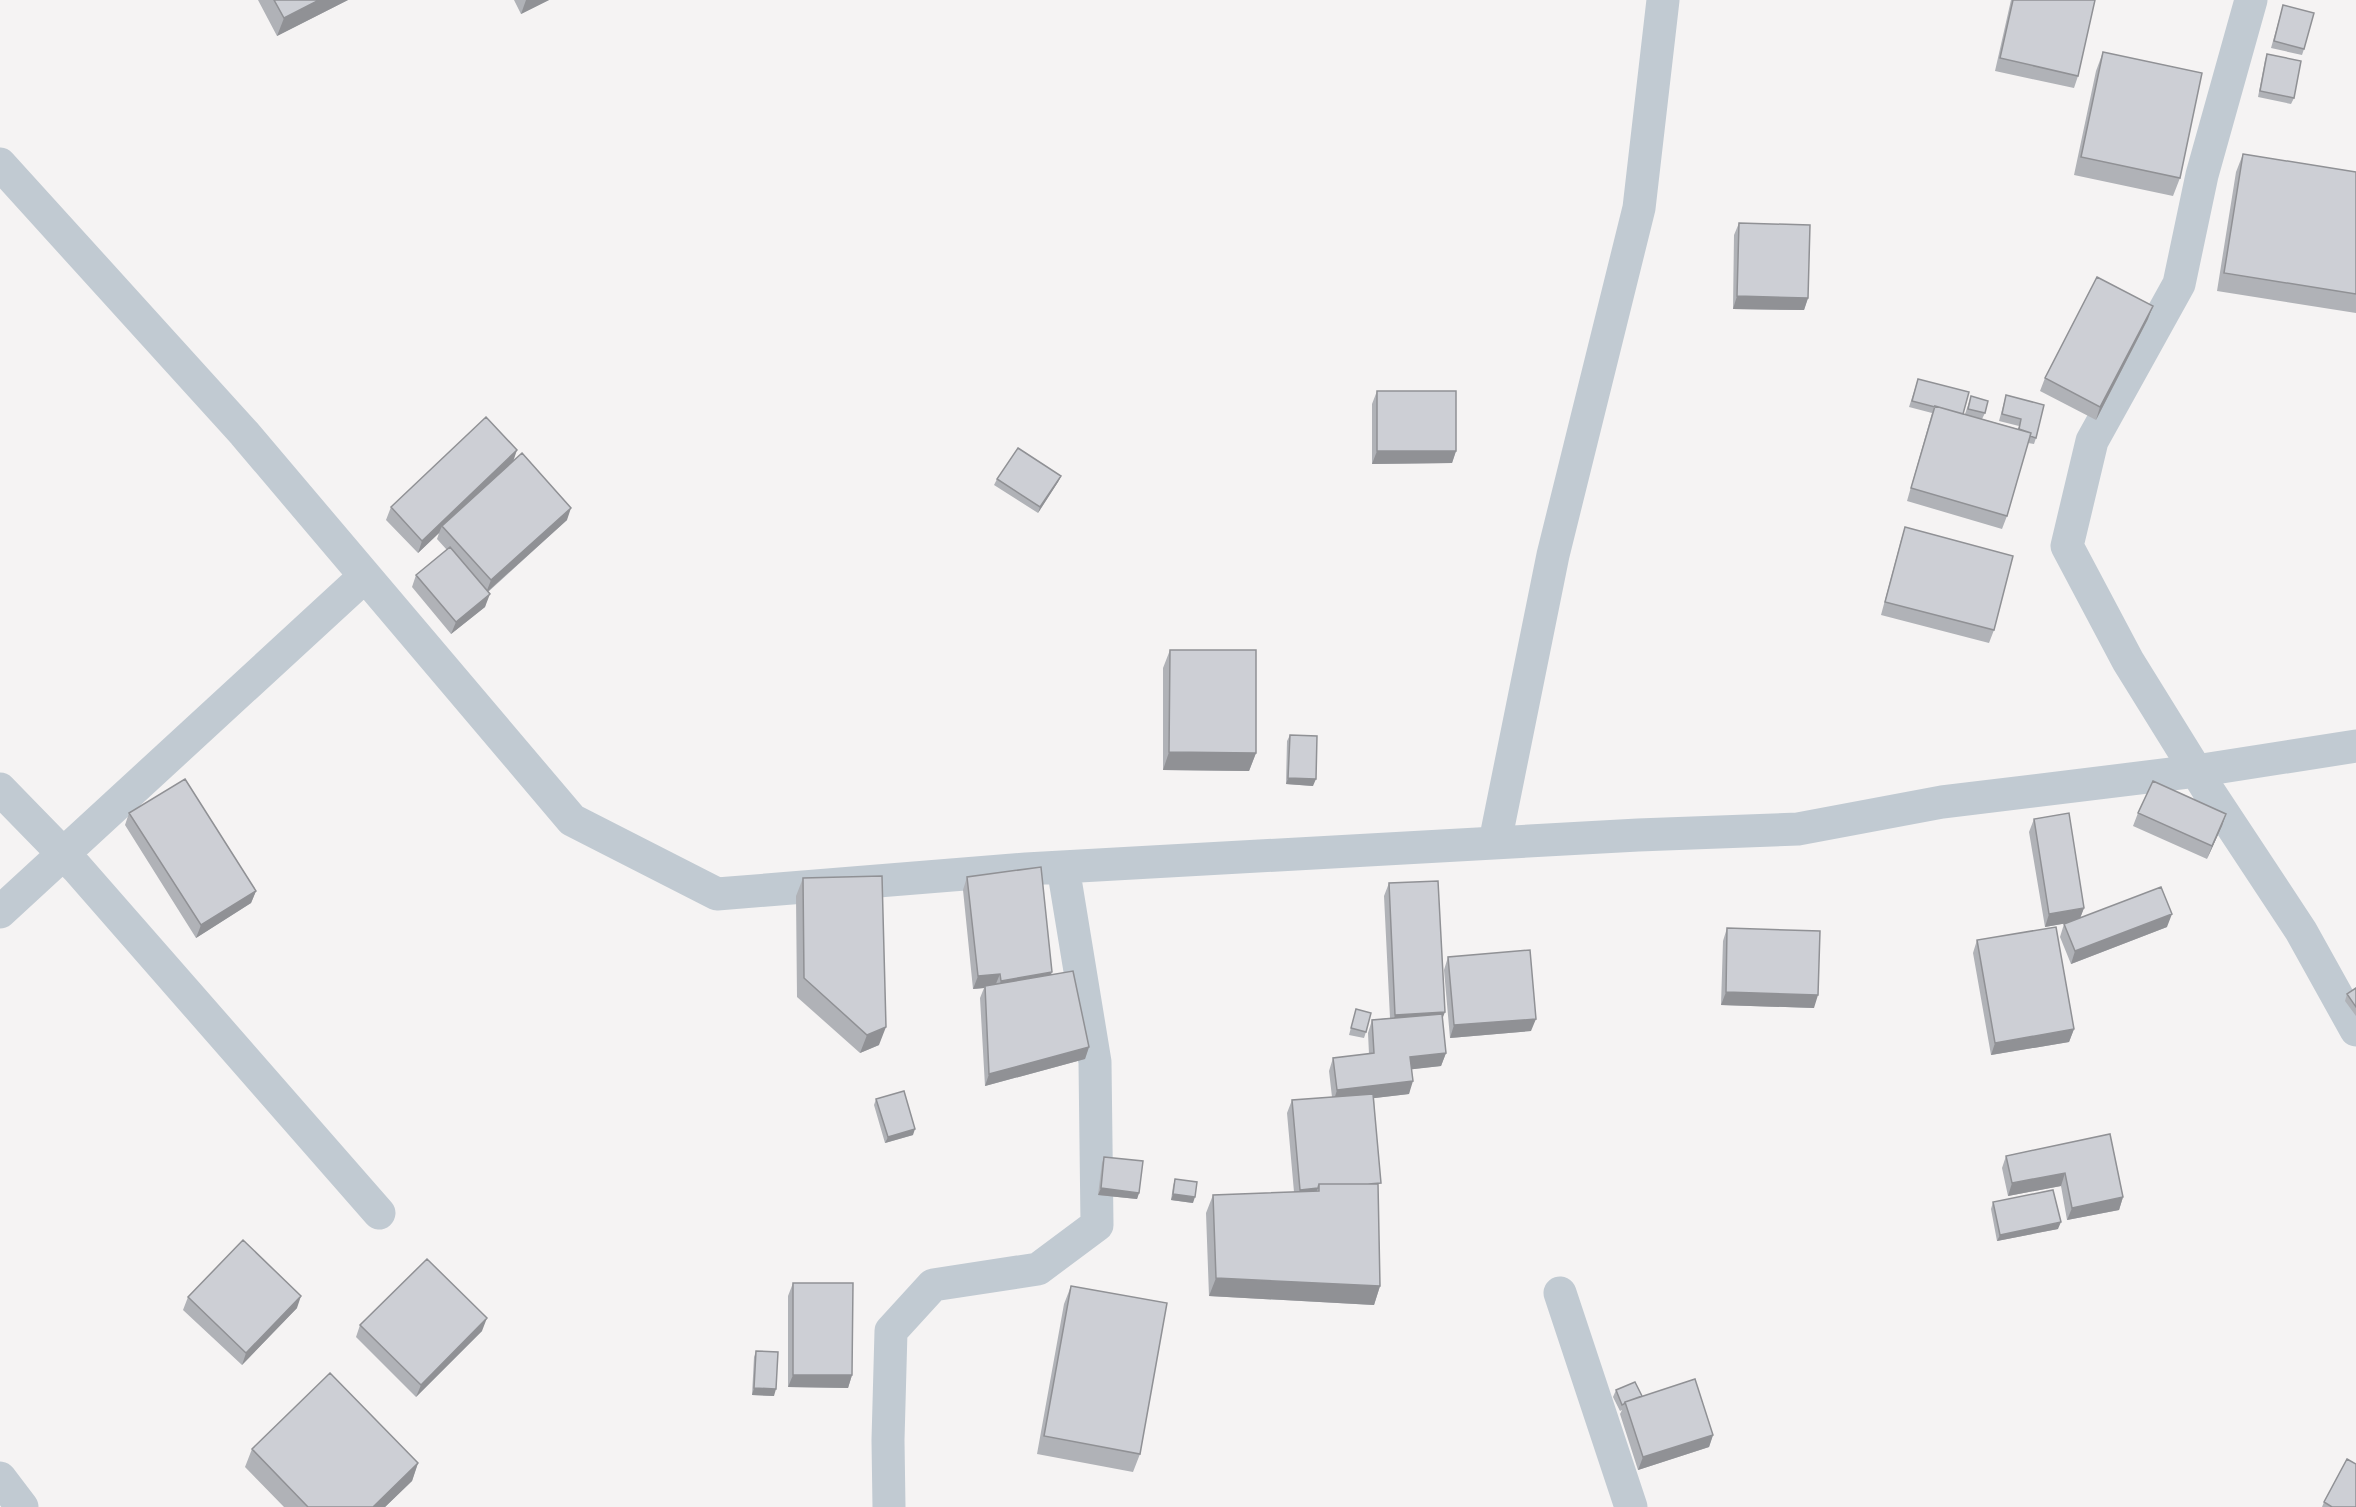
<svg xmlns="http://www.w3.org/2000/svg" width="2356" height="1507" font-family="'Fira Sans Condensed',sans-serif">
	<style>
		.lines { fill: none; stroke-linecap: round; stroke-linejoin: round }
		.minor { stroke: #c1cad2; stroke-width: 33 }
		.wall { fill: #b0b2b7 }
		.shaded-wall { fill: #909195 }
		.building { fill: #cdcfd5; stroke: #909195; stroke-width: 1.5 }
	</style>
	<rect width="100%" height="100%" fill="#f5f3f3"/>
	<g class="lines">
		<path class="minor" d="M2251,0L2202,175L2179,284L2092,441L2067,546L2128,661L2208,790L2301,931L2356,1030
			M0,164L244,433L572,820L717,894L1026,869L1638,835L1798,829L1942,802L2196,771L2356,746
			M0,789L77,868L379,1213
			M1495,842L1553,555L1639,208L1663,0
			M0,912L364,577
			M1560,1293L1631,1507
			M0,1478L22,1507
			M889,1507L888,1440L891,1331L933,1285L1038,1269L1097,1225L1095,1062L1063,867"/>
	</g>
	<path class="wall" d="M258,0H348L277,36Z
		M514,0H549L521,14Z
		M2011,0H2095L2078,76L2074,88L1995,71Z
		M2283,5L2304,49L2302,55L2271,48Z
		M2103,52L2180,178L2173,196L2074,175L2096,71Z
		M2267,54L2294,98L2291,104L2258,97L2265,60Z
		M2243,154L2356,172V313L2217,291L2236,172Z
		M1739,223L1808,298L1804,310L1733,309L1734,235Z
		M2148,319L2096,420L2040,391L2045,378Z
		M1918,379L1963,414H1965L1971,396L1985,413L1982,419L2018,429L2019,426L1999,421L2006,395L2036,438L2034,444L2028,443L2007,516L2002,529L1907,501L1932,413L1909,407Z
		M1377,391L1456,451L1452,463L1372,464V404Z
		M513,462L567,520L488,592L485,607L451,634L412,587L416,575L447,550L437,539L439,533L418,553L386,520L391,507Z
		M1061,476L1058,482L1038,513L994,485L997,479Z
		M1905,527L1994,630L1989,643L1881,615L1901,540Z
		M1170,650L1256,753L1249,771L1163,770V668Z
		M1290,735L1313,786L1286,784L1287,741Z
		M129,813L256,891L251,903L196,938L125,825Z
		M2138,813L2226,814L2222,826L2207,859L2133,826Z
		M2034,819L2084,908L2080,918L2167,927L2071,964L2060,937L2064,924L2067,923L2045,927L2029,832Z
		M967,877L1051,975L1089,1047L1085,1059L985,1086L980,998L984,988L973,989L963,890Z
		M803,878L879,1045L860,1053L797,997L796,896Z
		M1389,883L1442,1020L1446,1053L1441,1066L1412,1069L1409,1094L1374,1098L1378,1191L1380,1286L1374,1305L1209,1296L1206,1213L1213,1195L1294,1192L1287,1113L1292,1100L1332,1097L1329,1071L1333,1058L1369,1054L1368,1033L1372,1020L1390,1018L1384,896Z
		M1727,928L1814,1008L1721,1005L1723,941Z
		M1977,940L2074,1029L2069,1042L1991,1055L1973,953Z
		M1448,957L1531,1031L1450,1038L1444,970Z
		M2356,988V1016L2345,1001L2347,994Z
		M1356,1009L1366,1032L1364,1038L1349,1035Z
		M876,1099L913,1135L885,1143L874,1105Z
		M2110,1134L2123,1197L2119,1210L2067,1220L2061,1186L2008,1196L2002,1168L2006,1156Z
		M1104,1157L1139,1193L1137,1199L1098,1195L1102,1163Z
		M1175,1179L1193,1203L1171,1200L1173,1186Z
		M1993,1202L2058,1229L1997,1241L1991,1209Z
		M793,1283L852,1375L848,1388L788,1387V1296Z
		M1071,1286L1140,1454L1133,1472L1037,1454L1064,1304Z
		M188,1297L297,1308L242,1365L183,1310Z
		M360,1325L482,1331L416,1397L356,1337Z
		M756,1351L774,1396L752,1395L754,1357Z
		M1616,1390L1642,1396L1713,1435L1709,1447L1638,1470L1620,1414L1622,1410L1620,1411L1613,1397Z
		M252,1449L418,1463L412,1481L385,1507H284L245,1467Z
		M2324,1502L2356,1507H2322Z"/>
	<path class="shaded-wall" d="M319,0H348L277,36L284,18Z
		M526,0H549L521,14Z
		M1737,296L1808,298L1804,310L1733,309Z
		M2153,306L2148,319L2096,420L2100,407Z
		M517,450L513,462L442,526L439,533L418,553L422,541Z
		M1377,451H1456L1452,463L1372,464Z
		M1061,476L1058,482L1038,513L1040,507Z
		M571,508L567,520L486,593L491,580Z
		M490,594L485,607L451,634L456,622Z
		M1169,752L1256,753L1249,771L1163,770Z
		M1288,778L1316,779L1313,786L1286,784Z
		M2226,814L2222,826L2207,859L2212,846Z
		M256,891L251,903L196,938L201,925Z
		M2084,908L2079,921L2045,927L2049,914Z
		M2172,914L2167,927L2071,964L2075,951Z
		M1052,972L1047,985L996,993L1001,981Z
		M1000,974L995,986H985L984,988L973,989L978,976Z
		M1726,992L1818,995L1814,1008L1721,1005Z
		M1445,1012L1440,1025L1391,1028L1395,1015Z
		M1536,1019L1531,1031L1450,1038L1454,1025Z
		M886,1027L879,1045L860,1053L867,1035Z
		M2074,1029L2069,1042L1991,1055L1995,1043Z
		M1089,1047L1085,1059L985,1086L989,1074Z
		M1446,1053L1441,1066L1406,1070L1410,1057Z
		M1413,1081L1409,1094L1333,1103L1337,1090Z
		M915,1129L913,1135L885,1143L888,1137Z
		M2065,1173L2061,1186L2008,1196L2012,1183Z
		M1101,1188L1139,1193L1137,1199L1098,1195Z
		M1318,1188L1313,1201L1295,1203L1300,1190Z
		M1173,1194L1195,1197L1193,1203L1171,1200Z
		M2123,1197L2119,1210L2067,1220L2072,1208Z
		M2061,1222L2058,1229L1997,1241L2000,1235Z
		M1216,1278L1380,1286L1374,1305L1209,1296Z
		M301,1296L297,1308L242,1365L246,1353Z
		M487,1318L482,1331L416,1397L421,1385Z
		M793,1375H852L848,1388L788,1387Z
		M754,1388L776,1389L774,1396L752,1395Z
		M1713,1435L1709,1447L1638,1470L1643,1457Z
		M418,1463L412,1481L385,1507H373Z"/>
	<path class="building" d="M274,0H319L284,18Z
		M2013,0H2095L2078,76L2000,58Z
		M2283,5L2314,13L2304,49L2274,41Z
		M2103,52L2202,73L2180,178L2081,157Z
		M2267,54L2301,61L2294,98L2260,91Z
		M2243,154L2356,172V294L2224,273Z
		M1739,223L1810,225L1808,298L1737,296Z
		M2097,277L2153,306L2100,407L2045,378Z
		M1918,379L1969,392L1963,414L1935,406V407L1912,401Z
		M1377,391H1456V451H1377Z
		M2006,395L2044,405L2036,438L2030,436L2031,433L2019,429L2021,419L2002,414Z
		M1971,396L1988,401L1985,413L1968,409Z
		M1935,406L2031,433L2007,516L1911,488Z
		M486,417L517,450L422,541L391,507Z
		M1018,448L1061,476L1040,507L997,479Z
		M522,453L571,508L491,580L442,526Z
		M1905,527L2013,556L1994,630L1885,602Z
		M450,547L490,594L456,622L416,575Z
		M1170,650H1256V753L1169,752Z
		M1290,735L1317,736L1316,779L1288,778Z
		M185,779L256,891L201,925L129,813Z
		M2153,781L2226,814L2212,846L2138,813Z
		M2069,813L2084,908L2049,914L2034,819Z
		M1041,867L1052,972L1001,981L1000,974L978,976L967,877Z
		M882,876L886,1027L867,1035L804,978L803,878Z
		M1438,881L1445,1012L1395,1015L1389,883Z
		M2161,887L2172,914L2075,951L2064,924Z
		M2056,927L2074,1029L1995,1043L1977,940Z
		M1727,928L1820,931L1818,995L1726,992Z
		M1530,950L1536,1019L1454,1025L1448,957Z
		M1073,971L1089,1047L989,1074L985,986Z
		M2356,988V1007L2347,994Z
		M1356,1009L1371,1013L1366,1032L1351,1028Z
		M1442,1014L1446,1053L1410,1057L1413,1081L1337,1090L1333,1058L1374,1053L1372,1020Z
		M904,1091L915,1129L888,1137L876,1099Z
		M1373,1094L1381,1183L1368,1184H1319L1318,1188L1300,1190L1292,1100Z
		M2110,1134L2123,1197L2072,1208L2065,1173L2012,1183L2006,1156Z
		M1104,1157L1143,1161L1139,1193L1101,1188Z
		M1175,1179L1197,1182L1195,1197L1173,1194Z
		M1319,1184H1378L1380,1286L1216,1278L1213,1195L1319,1191Z
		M2053,1190L2061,1222L2000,1235L1993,1202Z
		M243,1240L301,1296L246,1353L188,1297Z
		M427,1259L487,1318L421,1385L360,1325Z
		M793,1283H853L852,1375H793Z
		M1071,1286L1167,1303L1140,1454L1044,1436Z
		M756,1351L778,1352L776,1389L754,1388Z
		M330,1373L418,1463L373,1507H308L252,1449Z
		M1695,1379L1713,1435L1643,1457L1625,1402Z
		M1635,1382L1642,1396L1625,1402L1624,1404L1622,1405L1616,1390Z
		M2347,1459L2356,1464V1507H2332L2324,1502Z"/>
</svg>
